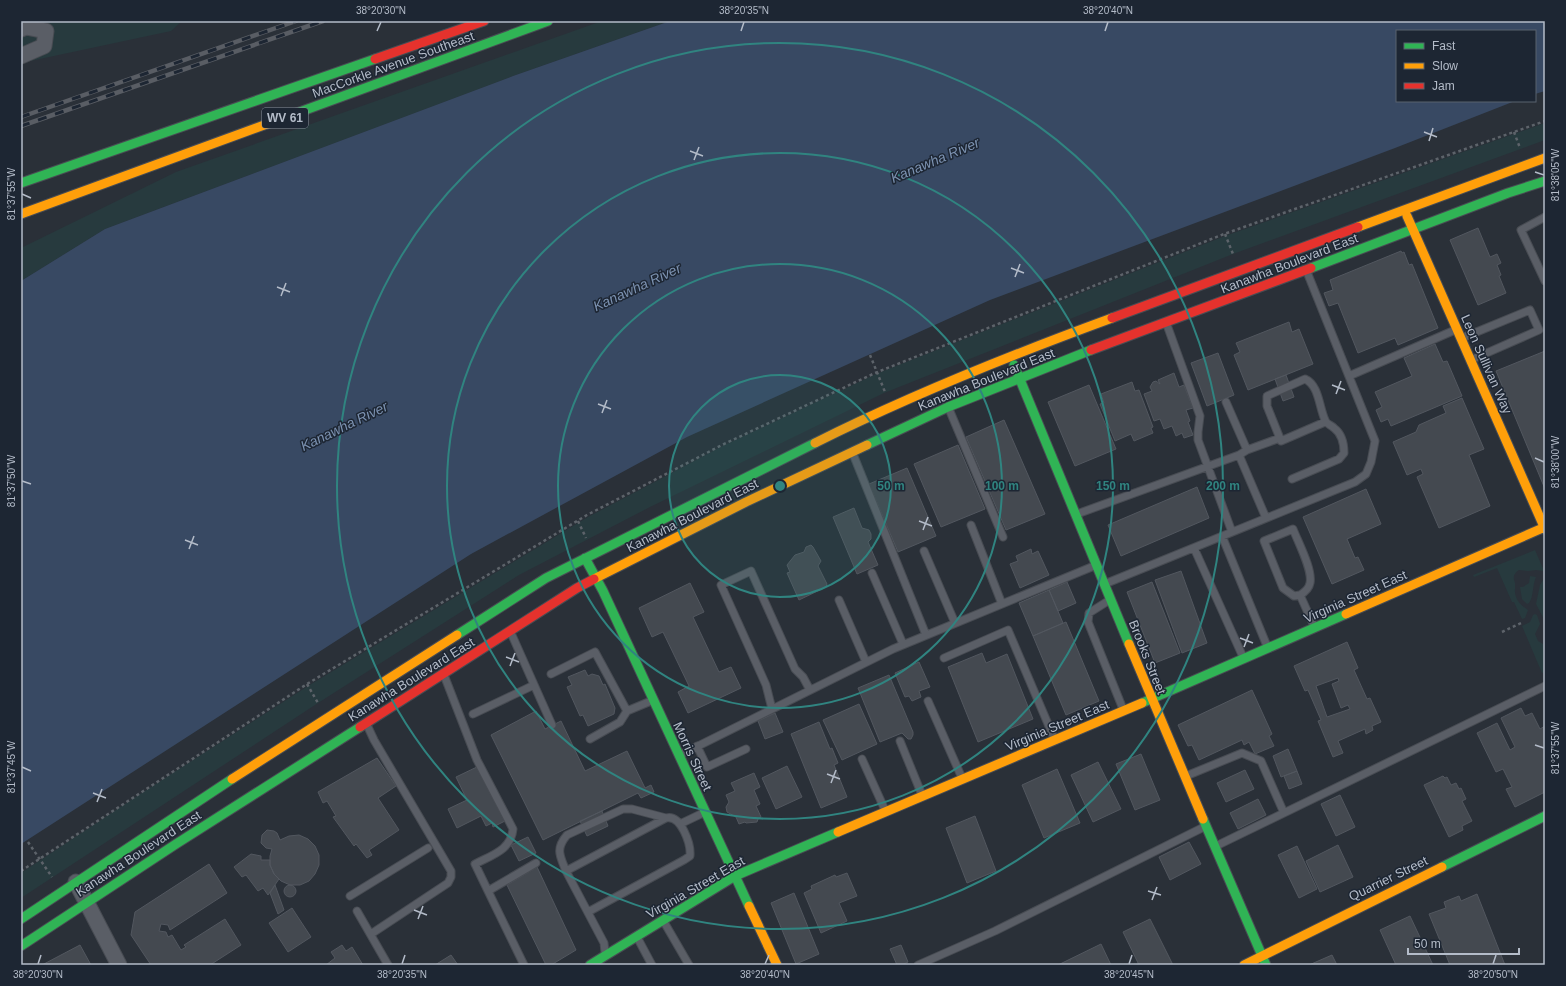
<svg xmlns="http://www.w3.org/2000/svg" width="1566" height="986" font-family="Helvetica,sans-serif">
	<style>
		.green { fill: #273a3e }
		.water { fill: #384963 }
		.building { fill: #444950; stroke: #52575f; fill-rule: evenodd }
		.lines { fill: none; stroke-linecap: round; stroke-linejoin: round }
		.lane-casing { stroke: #484c53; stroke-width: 9 }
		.street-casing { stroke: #484c53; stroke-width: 17 }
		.fast-casing { stroke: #484c53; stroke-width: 11 }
		.slow-casing { stroke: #484c53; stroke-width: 11 }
		.jam-casing { stroke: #484c53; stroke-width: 11 }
		.path { stroke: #5d636a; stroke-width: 2.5; stroke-dasharray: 3 3; stroke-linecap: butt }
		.lane { stroke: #5a5e66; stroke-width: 7 }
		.street { stroke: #5a5e66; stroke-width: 15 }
		.fast { stroke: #30b455; stroke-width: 9 }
		.slow { stroke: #ff9f0a; stroke-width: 9 }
		.jam { stroke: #e5322d; stroke-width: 9 }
		.rail-casing { stroke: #595d64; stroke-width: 4.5 }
		.rail { stroke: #1d2633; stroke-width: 3; stroke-dasharray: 9; stroke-linecap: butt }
		.ticks { fill: none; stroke: #b4bcc9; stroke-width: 1.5 }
		.ring { fill: none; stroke: #308480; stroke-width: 2 }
		.labels { text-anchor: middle; stroke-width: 3; stroke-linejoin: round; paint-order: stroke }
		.shield { fill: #1d2633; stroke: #878f9c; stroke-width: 1 }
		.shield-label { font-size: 12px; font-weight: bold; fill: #b4bcc9 }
		.street-label { font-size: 13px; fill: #b4bcc9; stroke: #1d2633 }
		.water-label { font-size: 14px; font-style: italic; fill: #7c92b1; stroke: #1d2633 }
		.centre { fill: #308480; stroke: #1d2633; stroke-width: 2 }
		.ring-label { font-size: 12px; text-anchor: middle; font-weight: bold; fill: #308480; stroke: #1d2633; stroke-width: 3; stroke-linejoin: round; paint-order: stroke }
		.neatline { fill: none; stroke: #b4bcc9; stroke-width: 1.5 }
		.ticks-label { font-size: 10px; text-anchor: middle; fill: #b4bcc9 }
	</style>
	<rect width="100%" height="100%" fill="#2a3038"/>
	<path class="green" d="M21,21H182L171,31L21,63Z
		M602,21H670L513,76L105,229L21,281V248L176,172Z
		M1545,123V140L1233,254L884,393L650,507L519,575L318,703L21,898V873L134,798L308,686L588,517L723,446L876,374L1225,236Z
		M1535,550L1544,571L1536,570L1528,571L1519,570C1513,574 1513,577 1515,583C1515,585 1515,588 1515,589C1514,599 1521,605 1528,610L1525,618L1522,619L1514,602H1512L1497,568L1474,577L1473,575Z
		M1530,576L1536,577C1532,586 1534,596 1529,603L1527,604L1522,599L1520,587H1523L1529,583Z
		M1545,577V621L1536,604L1540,585Z
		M1535,614L1537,615L1540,624L1535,634L1538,641L1545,645V672L1542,673L1522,626L1530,622L1533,615Z"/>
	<path class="water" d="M670,21H1545V91L1535,94V31H1397V101H1515L1395,148L990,300L687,437L471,554L21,844V281L105,229L513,76Z"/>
	<path class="building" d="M1478,228L1490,257L1497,254L1501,263L1497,265L1501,275L1499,276L1506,293L1478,305L1450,240Z
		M1401,251L1402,253L1404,252L1409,265L1412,264L1438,328L1398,345L1395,338L1358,353L1338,303L1329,306L1324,293L1333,290L1330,280Z
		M1289,322L1292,332L1299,329L1313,364L1248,390L1234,355L1240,352L1236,343Z
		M1435,344L1443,362L1447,361L1462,396L1391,426L1388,419L1381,422L1376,410L1382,407L1375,392L1412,376L1404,358Z
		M1545,351V489L1496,371Z
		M1218,353L1234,395L1207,406L1191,363Z
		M1174,373L1179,387L1184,385L1193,408L1186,410L1190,421L1188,422L1193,435L1184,438L1182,433L1176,436L1172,426L1164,429L1160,419L1154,421L1144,394L1152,391L1150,387L1153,382L1156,381L1160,384L1158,380Z
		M1286,375L1294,397L1283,401L1275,379Z
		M1132,382L1135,391L1139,390L1153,427L1151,428L1153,433L1134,441L1131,434L1115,441L1100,404L1104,403L1101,394Z
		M1089,385L1116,449L1075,466L1048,402Z
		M1462,398L1484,449L1469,455L1490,506L1439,528L1417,477L1423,474L1421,469L1407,475L1393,442L1416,432L1419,425L1446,413L1443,406Z
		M1004,420L1045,514L1006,530L966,437Z
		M958,445L985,509L941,527L914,464Z
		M907,468L936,536L898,552L869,484Z
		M1197,487L1209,518L1121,556L1108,525Z
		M1366,489L1381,524L1347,539L1355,558L1358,557L1364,570L1332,584L1303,517Z
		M854,508L862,528L869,530L871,534V539L868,542L878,565L857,574L833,517Z
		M811,545L813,547L821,561L818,566L827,584L826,587L799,600L787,573L790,572L787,565L795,555L804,552L806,547Z
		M1031,549L1032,554L1038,551L1049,575L1020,588L1010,564L1018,561L1016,556Z
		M1181,571L1207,643L1182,653L1155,580Z
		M1067,582L1076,603L1058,611L1049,590Z
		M1152,582L1180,653L1155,663L1127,592Z
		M690,583L704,612L693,617L719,672L731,667L741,688L688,713L678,692L689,686L663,632L652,637L639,608Z
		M1049,590L1063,623L1033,636L1019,603Z
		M1066,622L1099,701L1066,715L1033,636Z
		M1347,642L1358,668L1354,670L1367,699L1370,698L1381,722L1372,726L1373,730L1366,734L1365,729L1338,741L1343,753L1333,757L1318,721L1321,720L1308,690L1305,691L1294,666ZM1338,678L1339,681L1332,684L1341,708L1348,705L1350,709L1327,717L1316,686Z
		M982,653L986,663L1007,654L1033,719L978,742L948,667Z
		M919,662L930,687L919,691L921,697L912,701L909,696L905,697L895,673Z
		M585,670L588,676L592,674L599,676L603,685L605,684L615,708L614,714L588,726L583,715L580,716L567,687L572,685L568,677Z
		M889,675L913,732V735L911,739H908L902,733L880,742L858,688Z
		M1252,690L1272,734L1269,736L1274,746L1255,754L1249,742L1244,745L1242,740L1199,760L1192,745L1188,746L1178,725Z
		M859,704L877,744L842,760L823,720Z
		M1521,708L1525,716L1532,713L1540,729L1545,726V792L1515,807L1506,789L1512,787L1503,769L1496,772L1477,733L1497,723L1510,750L1515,747L1501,718Z
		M536,711L545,729L561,721L585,771L627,751L645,788L651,785L654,792L641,798L638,793L543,840L491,735Z
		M775,713L783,732L765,739L758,721Z
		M819,722L830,749L832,748L838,763L834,765L847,797L821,808L791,734Z
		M1288,749L1297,771L1281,777L1273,756Z
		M1141,754L1160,800L1135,810L1116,764Z
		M377,758L396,786L378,798L399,830L369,850L372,855L367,858L356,844L354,846L333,817L336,816L327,801L323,803L318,792Z
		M1098,762L1121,809L1093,822L1071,775Z
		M479,766L505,821L493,827L492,823L486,826L481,816L457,828L448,809L467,800L456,777Z
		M787,766L802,797L776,809L762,778Z
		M1057,769L1080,823L1044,838L1022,785Z
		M1245,770L1254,789L1226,802L1217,783Z
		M1297,771L1302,784L1289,789L1284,776Z
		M754,773L760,787L754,790L760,804L756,806L761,817L758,819L757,822L746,823L745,822L739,824L736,817L727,812L726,807L729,802L726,795L735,791L731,783Z
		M1443,776L1445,778L1447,777L1451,785L1456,783L1459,789L1461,788L1466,799L1462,801L1472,821L1462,826L1463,830L1449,837L1424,785Z
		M1340,795L1355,827L1336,836L1321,804Z
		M1258,799L1266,815L1238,829L1230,813Z
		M602,811L608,826L587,836L580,821Z
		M975,816L996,871L967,883L946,828Z
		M267,830L274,831L277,833L280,840L289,836L299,835L308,839L315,846L319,855V865L315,874L309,881L300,885H290L281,881L274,874L270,865V856L272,849L266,848L261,843L262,835Z
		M528,837L536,853L519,861L511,845Z
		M1189,842L1201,864L1170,880L1159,857Z
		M1338,845L1353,877L1320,892L1306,861Z
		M1297,846L1317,889L1299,898L1278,855Z
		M251,854L261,856V860H270V865L274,874L279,879L268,895L263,888L258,891L246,875L242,877L234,867Z
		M209,864L227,893L170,930L168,925L161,924L159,931L166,932L168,937L172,935L181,950L186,947L184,945L225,919L241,945L210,965H151L131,935L135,912Z
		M537,867L576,950L551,965H546L507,885Z
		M847,873L857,896L839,903L847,921L821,933L804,893L812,889L811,886L835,875L836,877Z
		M275,885L284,910L278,914L270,893Z
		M284 891a6 6 0 1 1 12 0a6 6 0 1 1-12 0Z
		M794,893L819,954L796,964L771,903Z
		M1477,894L1505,965H1450L1429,914L1446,908L1444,902L1459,896L1461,901Z
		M292,908L311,937L288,952L269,923Z
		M1410,916L1433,965H1396L1380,930Z
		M1150,919L1173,965H1139L1123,932Z
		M1101,944L1111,965H1058Z
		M80,945L91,965H42Z
		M342,945L346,951L352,947L363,965H326L335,958L331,952Z
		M901,945L908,962L902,965H897L890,949Z
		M451,955L458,965H435Z
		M1332,955L1337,965H1309Z"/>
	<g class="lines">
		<defs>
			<path id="lane" d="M1545,217L1521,230L1545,281
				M1167,325L1200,416L1198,432V440L1232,532
				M1462,338L1530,310L1539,330L1473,359
				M1349,376L1455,330
				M1226,402L1247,450L1239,455
				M949,409L1003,537
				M1247,450L1280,438
				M853,454L926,635
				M1292,479L1339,459L1344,453C1344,444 1342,434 1334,428C1331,425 1326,424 1325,420C1319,407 1319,385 1305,379L1267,396V406L1281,441L1325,422
				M1077,514L1239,455L1266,518
				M971,525L1002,604
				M1222,536L1267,646
				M1194,548L1243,657
				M924,551L955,623
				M872,573L903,644
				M1107,583L1355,482L1366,474L1371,462L1375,441L1307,272
				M1300,595C1305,592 1309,589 1310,583C1313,570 1298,542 1293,529L1264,541L1283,588L1294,596L1300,595L1314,626
				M839,600L866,662
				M1108,601L1089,613L1088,622L1123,709
				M511,633L552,725
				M944,658L1008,630L1054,738
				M551,674L595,652L627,711
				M444,675L477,760L513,829C511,850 492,855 475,864L488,891
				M928,701L962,778
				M772,709L766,685L721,585L751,571L795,669L803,677L810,690
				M473,714L534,685
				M367,725L374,740L451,871V877L448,883L371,934
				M590,739L620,722L627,711L651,701
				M900,741L922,795
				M697,746L707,767L746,749
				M682,754L893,649L1094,566
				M862,759L885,810
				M1186,776L1242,753L1261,761L1284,813
				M680,824L703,813
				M1216,846L1545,686
				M566,871C560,856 555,849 567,835L623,809H632L666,818
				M350,896L428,848
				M357,911L388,965
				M588,912L684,860L690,856C691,844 681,814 666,818L566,871L604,943L605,952
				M664,922L689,965
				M637,937L652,965
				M524,965L488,891L536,863
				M918,965L995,931L1204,827"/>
			<path id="street" d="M21,29L26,27L46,31L44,46L21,56
				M76,882L119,965"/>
			<path id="fast" d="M286,117L548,21
				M21,183L375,59
				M1311,268L1508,193L1545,181
				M1014,365L1129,644
				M867,445L948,407L1091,350
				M585,558L603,591L749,906
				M457,635L546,578L815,443
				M1142,703L1346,614
				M1203,819L1266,965
				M1442,867L1545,816
				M21,919L232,779
				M21,946L176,844L360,727
				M590,965L735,876L838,832"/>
			<path id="slow" d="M21,214L286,117
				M1407,216L1545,529
				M1358,227L1545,158
				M815,443C911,395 1011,355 1112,318
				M594,579L746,502L867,445
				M1346,614L1545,527
				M1129,644L1203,819
				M232,779L457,635
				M838,832L1142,703
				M749,906L777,965
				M1244,965L1442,867"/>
			<path id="jam" d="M375,59L484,21
				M1112,318L1358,227
				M1091,350L1311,268
				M360,727L577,588L594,579"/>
		</defs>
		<use href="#lane" class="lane-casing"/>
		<use href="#street" class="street-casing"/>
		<use href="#fast" class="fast-casing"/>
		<use href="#slow" class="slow-casing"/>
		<use href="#jam" class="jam-casing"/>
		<path class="path" d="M1514,132L1520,148
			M1225,234L1233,254
			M870,355L885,392
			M578,521L586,538
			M1502,632L1521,623
			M307,684L318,703
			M28,842L52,877
			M21,871L307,684L587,515L722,445L875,373L1224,234L1545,121"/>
		<use href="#lane" class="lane"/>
		<use href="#street" class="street"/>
		<use href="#fast" class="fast"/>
		<use href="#slow" class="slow"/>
		<use href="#jam" class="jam"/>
		<defs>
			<path id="rail" d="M21,117L296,21
				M21,126L323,21"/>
		</defs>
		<use href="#rail" class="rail-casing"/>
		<use href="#rail" class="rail"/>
	</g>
	<path class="ticks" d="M377,31L381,22M741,31L744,22M1105,31L1108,22M1424,132L1437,137M1429,141L1433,128M690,151L703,156M694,160L699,147M1535,172L1544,175M22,194L31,198M1011,268L1024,273M1015,277L1020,264M277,287L290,292M281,296L286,283M1332,385L1345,390M1336,394L1341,381M598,404L611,409M602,413L607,400M1535,458L1544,462M22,481L31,484M919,521L932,526M923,530L928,517M185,540L198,545M189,549L194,536M1240,638L1253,643M1244,647L1249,634M506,657L519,662M510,666L515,653M1535,745L1544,748M22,767L31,771M827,774L840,779M831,783L836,770M93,793L106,798M97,802L102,789M1148,891L1161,895M1152,900L1157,887M414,910L427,915M418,919L423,906M38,964L41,955M402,964L405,955M765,964L769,955M1129,964L1132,955M1493,964L1496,955"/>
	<circle cx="780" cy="486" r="111" fill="#308480" fill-opacity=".12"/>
	<g class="ring">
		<circle cx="780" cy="486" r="111"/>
		<circle cx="780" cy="486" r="222"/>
		<circle cx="780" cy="486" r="333"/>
		<circle cx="780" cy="486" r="443"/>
	</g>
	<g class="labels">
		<rect class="shield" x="262" y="108" width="46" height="20" rx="3"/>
		<g class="shield-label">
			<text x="285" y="122">WV 61</text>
		</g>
		<g class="street-label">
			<text transform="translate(393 64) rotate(-20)" y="5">MacCorkle Avenue Southeast</text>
			<text transform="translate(1289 263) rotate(-21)" y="5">Kanawha Boulevard East</text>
			<text transform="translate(1487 364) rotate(66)" y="5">Leon Sullivan Way</text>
			<text transform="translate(986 379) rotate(-22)" y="5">Kanawha Boulevard East</text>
			<text transform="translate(692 515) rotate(-27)" y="5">Kanawha Boulevard East</text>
			<text transform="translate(1355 596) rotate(-24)" y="5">Virginia Street East</text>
			<text transform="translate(1148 657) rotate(68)" y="5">Brooks Street</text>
			<text transform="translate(411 679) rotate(-32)" y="5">Kanawha Boulevard East</text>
			<text transform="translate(1057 725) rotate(-23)" y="5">Virginia Street East</text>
			<text transform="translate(693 756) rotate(65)" y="5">Morris Street</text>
			<text transform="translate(138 853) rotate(-33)" y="5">Kanawha Boulevard East</text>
			<text transform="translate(1388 878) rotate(-26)" y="5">Quarrier Street</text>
			<text transform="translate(695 887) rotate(-30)" y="5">Virginia Street East</text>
		</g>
		<g class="water-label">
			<text transform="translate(935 160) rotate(-23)" y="5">Kanawha River</text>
			<text transform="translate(637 287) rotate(-25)" y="5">Kanawha River</text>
			<text transform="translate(344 426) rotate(-26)" y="5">Kanawha River</text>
		</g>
	</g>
	<circle cx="780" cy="486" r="6" class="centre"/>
	<g class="ring-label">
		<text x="891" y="490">50 m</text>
		<text x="1002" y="490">100 m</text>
		<text x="1113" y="490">150 m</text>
		<text x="1223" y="490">200 m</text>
	</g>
	<rect width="1566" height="986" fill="none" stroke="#1d2633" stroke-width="44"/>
	<rect x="1396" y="30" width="140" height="72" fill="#1d2633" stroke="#59626f"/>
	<rect x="1404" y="43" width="20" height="6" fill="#30b455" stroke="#59626f"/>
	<text x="1432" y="50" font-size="12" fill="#b4bcc9">Fast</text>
	<rect x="1404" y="63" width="20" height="6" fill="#ff9f0a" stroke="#59626f"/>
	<text x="1432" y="70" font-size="12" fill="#b4bcc9">Slow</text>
	<rect x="1404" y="83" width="20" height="6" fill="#e5322d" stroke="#59626f"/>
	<text x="1432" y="90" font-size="12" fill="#b4bcc9">Jam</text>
	<path d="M1408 948v6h111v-6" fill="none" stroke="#b4bcc9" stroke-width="2"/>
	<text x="1414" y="948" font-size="12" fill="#b4bcc9" stroke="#1d2633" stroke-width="3" paint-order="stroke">50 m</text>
	<rect x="22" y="22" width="1522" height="942" class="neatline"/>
	<g class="ticks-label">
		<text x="381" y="14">38°20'30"N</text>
		<text x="744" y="14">38°20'35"N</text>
		<text x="1108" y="14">38°20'40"N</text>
		<text transform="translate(1555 175) rotate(-90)" y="4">81°38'05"W</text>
		<text transform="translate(11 194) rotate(-90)" y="4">81°37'55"W</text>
		<text transform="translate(1555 462) rotate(-90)" y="4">81°38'00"W</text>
		<text transform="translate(11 481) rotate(-90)" y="4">81°37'50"W</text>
		<text transform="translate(1555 748) rotate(-90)" y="4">81°37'55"W</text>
		<text transform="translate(11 767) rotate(-90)" y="4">81°37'45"W</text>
		<text x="38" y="978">38°20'30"N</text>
		<text x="402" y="978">38°20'35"N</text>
		<text x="765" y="978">38°20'40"N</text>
		<text x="1129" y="978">38°20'45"N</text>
		<text x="1493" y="978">38°20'50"N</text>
	</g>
</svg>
